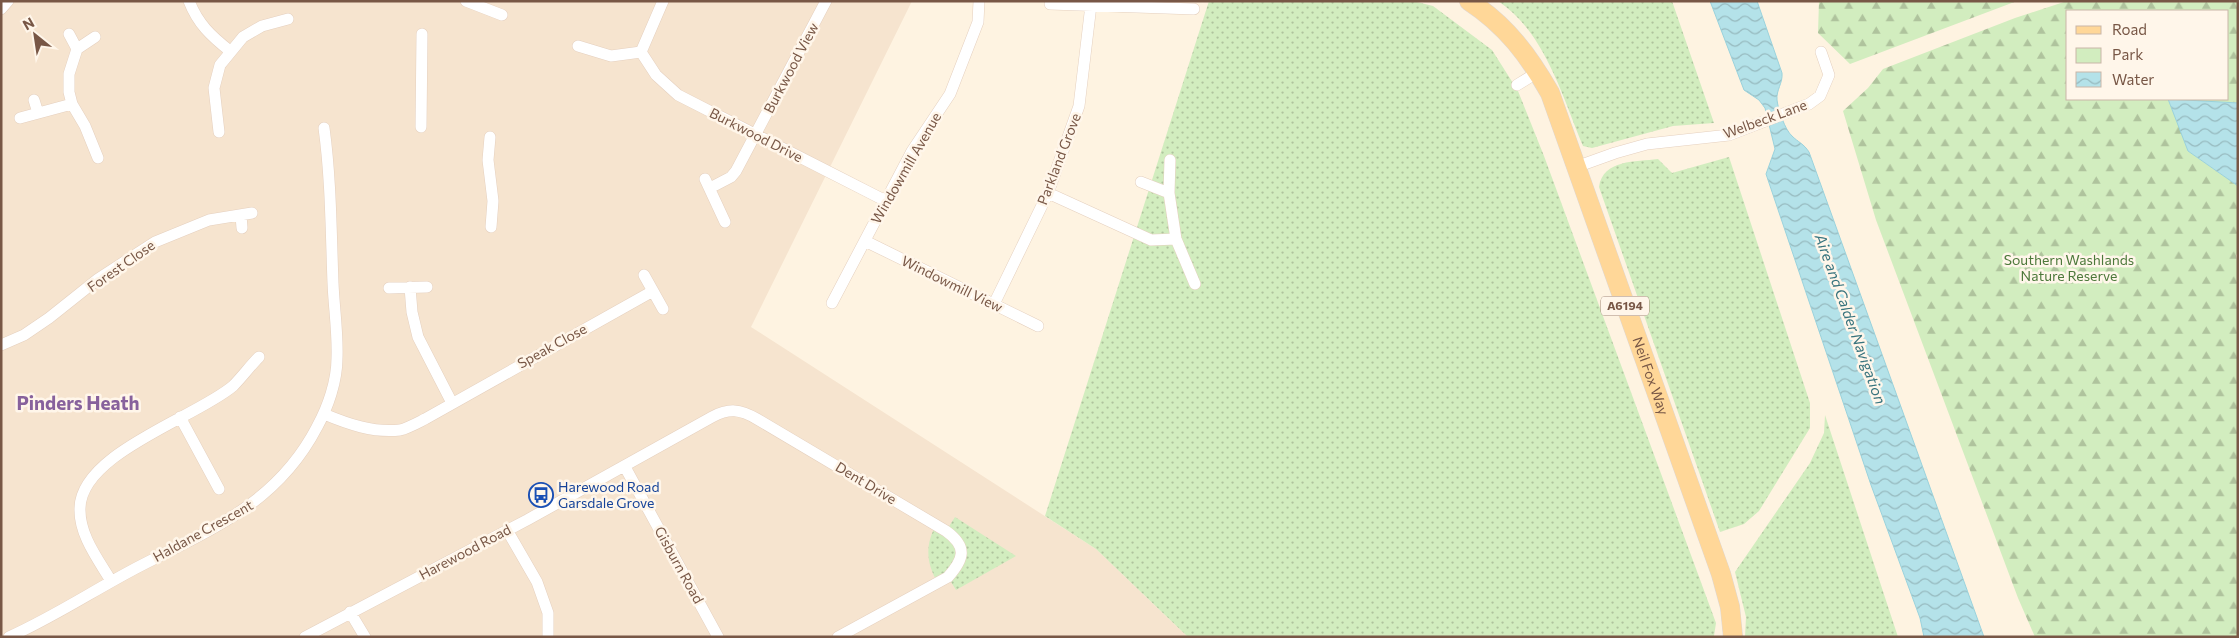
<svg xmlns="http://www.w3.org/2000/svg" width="2239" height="638" font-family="Commissioner,sans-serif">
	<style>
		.residential { fill: #f6e4cf }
		.green { fill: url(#green-dots) }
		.forest { fill: url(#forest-firs); fill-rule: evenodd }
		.water { fill: url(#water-waves); stroke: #9ad2dc }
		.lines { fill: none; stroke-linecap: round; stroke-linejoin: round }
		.minor-casing { stroke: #e5d0bf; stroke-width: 12 }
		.primary-casing { stroke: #dfd7d3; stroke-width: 20 }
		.minor { stroke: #fff; stroke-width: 11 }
		.primary { stroke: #ffd798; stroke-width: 19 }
		.labels { text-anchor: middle; stroke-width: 5; stroke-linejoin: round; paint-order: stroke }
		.shield { fill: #fff6ea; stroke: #a08777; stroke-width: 1 }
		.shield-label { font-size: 12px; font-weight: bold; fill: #785746 }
		.street-label { font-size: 14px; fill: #785746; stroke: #fff6ea }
		.park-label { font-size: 14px; fill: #4d793b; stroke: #fff6ea }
		.transit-label { font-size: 14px; fill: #164399; stroke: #fff6ea; text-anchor: start }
		.water-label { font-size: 15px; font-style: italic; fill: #38747e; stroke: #fff6ea }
		.district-label { font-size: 19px; font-weight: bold; fill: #87619c; stroke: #fff6ea }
	</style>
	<defs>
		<pattern id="green-dots" width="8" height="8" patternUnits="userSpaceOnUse" patternTransform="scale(1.25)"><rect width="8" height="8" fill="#d2edbf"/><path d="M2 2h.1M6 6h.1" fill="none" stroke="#afc39d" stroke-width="1.8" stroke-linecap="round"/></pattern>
		<pattern id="forest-firs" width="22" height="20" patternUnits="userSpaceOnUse" patternTransform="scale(1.25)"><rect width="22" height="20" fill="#d2edbf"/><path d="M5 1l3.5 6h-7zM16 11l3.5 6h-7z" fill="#afc39d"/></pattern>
		<pattern id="water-waves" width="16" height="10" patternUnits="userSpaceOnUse" patternTransform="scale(1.25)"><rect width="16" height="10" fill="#b4e2e9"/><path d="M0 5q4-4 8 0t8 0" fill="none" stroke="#97babf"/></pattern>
	</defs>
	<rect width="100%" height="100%" fill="#fef3e1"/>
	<path class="residential" d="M1,1H912L751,327L1096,549L1188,637H1Z"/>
	<path class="green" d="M1209,1H1413L1433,6L1492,50L1518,91L1544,156L1716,623L1714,636L1188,637L1096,549L1045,516Z
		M1498,1H1672L1714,123L1673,126L1592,148L1583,146C1562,96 1545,32 1498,1Z
		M1729,157L1810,403V428L1759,511L1744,524L1720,532L1599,187C1603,159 1636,162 1658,159L1672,173Z
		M1825,415L1898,637H1745L1746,617L1735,572L1810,463L1824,433Z
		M955,517L1016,556L956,590L948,577L938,583C926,563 925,545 936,525L946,531Z"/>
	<path class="forest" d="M1819,1H2017L1850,64L1818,33Z
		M2067,1H2238V103L2220,102L2188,151L2238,186V253L2236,255L2238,268V637H2035L2018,598L1876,220L1843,111L1868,88L1883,69L2015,18ZM2068,11H2228V99H2068Z"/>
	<path class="water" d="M1710,1H1757L1782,73C1783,83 1776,90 1777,100C1778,109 1785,130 1792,136C1798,142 1804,144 1809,152L1984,637H1924L1920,618L1871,485L1766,174L1775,149L1765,108L1759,100L1744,90Z
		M2168,99L2238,103V186L2188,151Z"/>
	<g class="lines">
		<defs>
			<path id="minor" d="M189,1C198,24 211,36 230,51
				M466,1L502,15
				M1050,4L1194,9
				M1,9L8,1
				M69,34L77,49
				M95,37L77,49L69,74V92L72,104L85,126L98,158
				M578,46L611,56L641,52L663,1
				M641,52L656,75L678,95L886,201
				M1517,85L1538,72
				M34,100L38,113
				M20,118L72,104
				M421,127L422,34
				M219,132L214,88L220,65L243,37L262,26L288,19
				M490,137L488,160L493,201L491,227
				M1170,160L1169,193L1176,239L1195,284
				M1576,167L1615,153L1647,144L1729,135L1809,104L1820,96L1829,75L1821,52
				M705,179L725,222
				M1141,182L1169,193
				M710,188L731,177L736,171L826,1
				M1048,193L1151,240L1176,239
				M241,215L242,228
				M865,241L1038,326
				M644,275L663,309
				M410,287L412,312L418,337L452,403
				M389,288L427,287
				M832,303L912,151L950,94L978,22L979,1
				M994,304L1048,193L1079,106L1091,5
				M1,345L24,335L49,318L98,279L155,242L209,220L252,213
				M324,414C348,424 373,433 400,430C408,428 417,423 425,419L653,291
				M180,417L219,489
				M625,467L718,637
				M507,530L537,582L548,613V637
				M111,581C98,559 79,535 80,508C81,453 197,417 233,386C242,377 250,366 259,357
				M350,612L365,637
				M9,637C56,616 97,588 142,565C214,528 278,502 317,427C328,407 337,381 337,358C338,333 334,308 333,283C331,231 331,179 324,128
				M305,637L527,520L712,417C729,408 740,409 757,419L946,531C968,547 964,559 948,577L838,637"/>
			<g id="primary">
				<path id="s1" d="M1469,1C1506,25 1529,56 1550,93L1721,574L1730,607L1733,637"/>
			</g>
		</defs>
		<use href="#minor" class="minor-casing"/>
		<use href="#primary" class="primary-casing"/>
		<use href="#minor" class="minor"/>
		<use href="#primary" class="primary"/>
	</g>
	<defs>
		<symbol id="bus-ring" viewBox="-11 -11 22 22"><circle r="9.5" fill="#fff6ea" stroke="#1a4fb4" stroke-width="1.5"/><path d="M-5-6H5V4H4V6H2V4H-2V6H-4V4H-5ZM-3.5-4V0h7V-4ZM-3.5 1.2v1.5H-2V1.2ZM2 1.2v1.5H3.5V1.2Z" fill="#1a4fb4"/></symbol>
	</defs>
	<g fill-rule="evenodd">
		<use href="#bus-ring" x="527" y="481" width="28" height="28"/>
	</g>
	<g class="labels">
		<rect class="shield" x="1601" y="296.5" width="48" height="19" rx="4"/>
		<g class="shield-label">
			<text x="1625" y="310">A6194</text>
		</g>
		<g class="street-label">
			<text transform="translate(791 68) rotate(-62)" y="5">Burkwood View</text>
			<text transform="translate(1765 119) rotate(-20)" y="5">Welbeck Lane</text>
			<text transform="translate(756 135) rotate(27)" y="5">Burkwood Drive</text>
			<text transform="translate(1059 159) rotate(-69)" y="5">Parkland Grove</text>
			<text transform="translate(906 168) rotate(-60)" y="5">Windowmill Avenue</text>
			<text transform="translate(121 266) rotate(-35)" y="5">Forest Close</text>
			<text transform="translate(952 284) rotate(26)" y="5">Windowmill View</text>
			<text transform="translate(552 346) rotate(-29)" y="5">Speak Close</text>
			<text dy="5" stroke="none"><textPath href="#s1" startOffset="424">Neil Fox Way</textPath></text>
			<text transform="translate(866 483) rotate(31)" y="5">Dent Drive</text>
			<text transform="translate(203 531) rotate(-29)" y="5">Haldane Crescent</text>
			<text transform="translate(465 552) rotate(-28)" y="5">Harewood Road</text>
			<text transform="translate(679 565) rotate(61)" y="5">Gisburn Road</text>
		</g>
		<g class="park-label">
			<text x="2069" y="265">Southern Washlands<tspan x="2069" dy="16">Nature Reserve</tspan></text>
		</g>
		<g class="transit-label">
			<text x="558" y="492">Harewood Road<tspan x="558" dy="16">Garsdale Grove</tspan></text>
		</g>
		<g class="water-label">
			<text transform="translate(1850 319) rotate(70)" y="5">Aire and Calder Navigation</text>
		</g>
		<g class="district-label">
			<text x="78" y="410">Pinders Heath</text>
		</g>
	</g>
	<rect width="2239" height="638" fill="none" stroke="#785746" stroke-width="5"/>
	<rect x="2066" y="10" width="162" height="90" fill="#fff6ea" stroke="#c9b6a8"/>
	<rect x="2076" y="26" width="25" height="8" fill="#ffd798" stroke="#c9b6a8"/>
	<text x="2112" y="35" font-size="15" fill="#785746">Road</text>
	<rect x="2076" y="48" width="25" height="15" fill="#d2edbf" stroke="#c9b6a8"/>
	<text x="2112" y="60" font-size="15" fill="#785746">Park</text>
	<rect x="2076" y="72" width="25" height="15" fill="url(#water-waves)" stroke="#c9b6a8"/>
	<text x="2112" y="85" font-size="15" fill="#785746">Water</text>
	<g transform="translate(35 35) rotate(330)" stroke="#fff6ea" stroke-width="4" paint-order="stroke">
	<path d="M0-4L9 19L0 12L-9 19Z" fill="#785746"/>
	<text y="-8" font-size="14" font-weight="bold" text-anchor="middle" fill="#785746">N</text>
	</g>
</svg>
